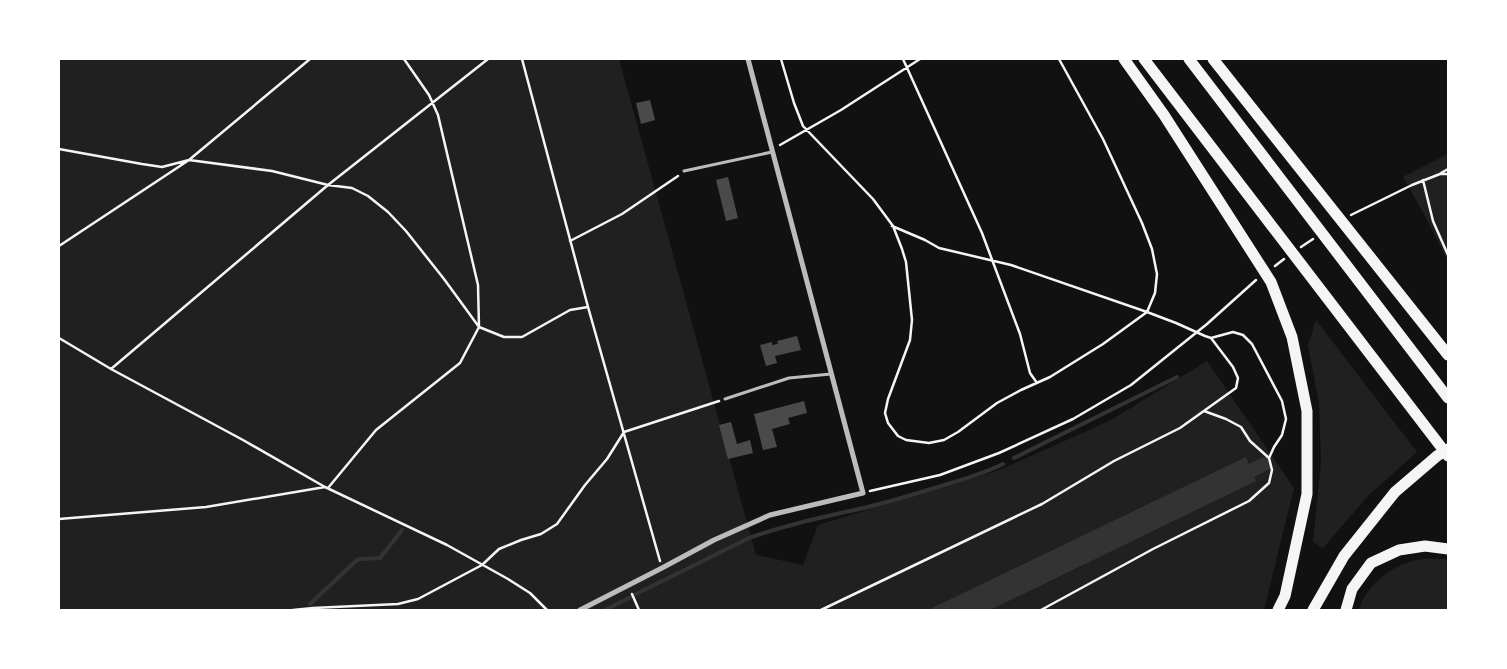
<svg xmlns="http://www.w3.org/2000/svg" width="1507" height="669" font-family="'Source Sans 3',sans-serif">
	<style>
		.green { fill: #202020 }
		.water { fill: #333 }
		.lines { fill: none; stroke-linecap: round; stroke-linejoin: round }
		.stream { stroke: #333; stroke-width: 4 }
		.canal { stroke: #333; stroke-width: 14 }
		.building { fill: #4a4a4a }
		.path { stroke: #f5f5f5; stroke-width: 2.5 }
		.service { stroke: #bcbcbc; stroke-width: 3 }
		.minor { stroke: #bcbcbc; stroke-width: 5 }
		.motorway { stroke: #f5f5f5; stroke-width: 11 }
	</style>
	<rect width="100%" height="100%" fill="#111"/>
	<path class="green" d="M59,59H619L756,555L803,565L818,525L1002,469L1111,420L1207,361L1294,488L1264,610H59Z
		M1448,154V261L1425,216L1403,177Z
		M1316,320L1417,452L1369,495L1323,548L1313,542L1321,462L1319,404L1308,345Z
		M1445,559L1448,561V610H1359C1364,587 1394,563 1418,560C1427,558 1436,559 1445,559Z"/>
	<path class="water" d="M1246,457L1256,481L990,610H928Z"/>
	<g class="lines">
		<path class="stream" d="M1014,458L1177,377
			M636,594L749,538C788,524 828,516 868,507C892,501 915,494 938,487C960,480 983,474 1003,464
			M310,604L357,560L360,559L380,558L402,530
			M605,610L631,597"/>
		<path class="canal" d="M1235,478L1265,464"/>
	</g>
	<path class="building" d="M650,100L655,120L641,124L636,103Z
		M728,177L738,218L726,221L716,180Z
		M797,336L801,350L775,356L777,363L766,366L760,345L772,342V345L778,344L777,341Z
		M804,401L807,413L788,418L790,424L772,429L777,447L763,450L754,414Z
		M731,422L737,444L750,440L753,453L728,459L719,425Z"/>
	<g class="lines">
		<path class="path" d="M522,59L588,307L660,561
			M781,59L794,103L803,126L873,199L893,226L902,249L906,262L912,320L910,340L888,399L885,413L888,423L898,436L906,440L929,443L944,440L958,432L997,403L1021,390L1050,377L1103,344L1147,312L1155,293L1157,274L1152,249L1142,223L1103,139L1059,59
			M903,59L982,233L1020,334L1030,373L1037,383
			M780,145L841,110L920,59
			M59,149L142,164L162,167L189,160L272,171L328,185L352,188L368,196L388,212L406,231L444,279L479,327L504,337H522L570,310L588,307
			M1441,173L1448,169
			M1423,180L1433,221L1448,255
			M1351,215L1412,185L1440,174H1448
			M892,226L925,240L939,248L1011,265L1147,312L1176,323L1205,336L1211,338L1233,332L1243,335L1252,344L1282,401L1286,419L1282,435L1274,447L1269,458L1272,470L1269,483L1249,501L1153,549L1041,610
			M570,241L622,214L678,176
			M59,246L189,160L310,59
			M1301,247L1313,239
			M1275,266L1284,259
			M59,338L111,369L243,440L325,487L447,545L508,579L530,593L547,610
			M111,369L328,185L488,59
			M1204,411L1226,419L1241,427L1250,441L1269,458
			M328,488L376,430L460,363L479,327L478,285L438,115L429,95L404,59
			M870,491L940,475L999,453L1073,419L1131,385L1207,324L1256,280
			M59,519L206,507L325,487
			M632,594L639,610
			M293,610L313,608L398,604L418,599L482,565L499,549L521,540L541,534L557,524L585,485L607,459L624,432L719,401
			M821,610L1042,504L1114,461L1180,428L1236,388L1238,378L1233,367L1211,338"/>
		<path class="service" d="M684,171L772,152
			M725,399L789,378L831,374"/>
		<path class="minor" d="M580,610L662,568L714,540L770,515L863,493L748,59"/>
		<path class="motorway" d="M1124,59L1164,115L1271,282L1292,337L1307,411V494L1285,596L1278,610
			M1144,59L1448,456
			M1189,59L1448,398
			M1213,59L1448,355
			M1313,610L1344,556L1395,492L1437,456L1448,449
			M1346,610L1352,589L1371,563L1399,550L1425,546L1448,549"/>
	</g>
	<rect width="1507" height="669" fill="none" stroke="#ffffff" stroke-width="120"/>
</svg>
